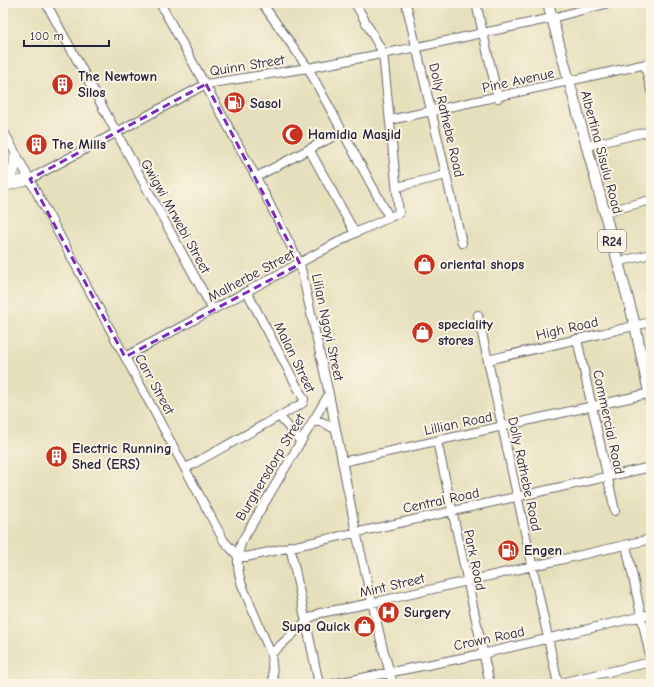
<svg xmlns="http://www.w3.org/2000/svg" width="654" height="687" font-family="'Comic Neue',sans-serif">
	<style>
		.lines { fill: none; stroke-linecap: round; stroke-linejoin: round }
		.minor-casing { stroke: #676468; stroke-width: 10 }
		.major-casing { stroke: #676468; stroke-width: 12 }
		.highway-casing { stroke: #676468; stroke-width: 12 }
		.minor { stroke: #fff; stroke-width: 8 }
		.major { stroke: #fff; stroke-width: 10 }
		.highway { stroke: #fff; stroke-width: 11 }
		.marked { fill: none; stroke: #7b2cbf; stroke-width: 3; stroke-dasharray: 8 5; stroke-linejoin: round }
		.labels { text-anchor: middle; stroke-width: 4; stroke-linejoin: round; paint-order: stroke }
		.shield { fill: #fcf5e5; stroke: #63616e; stroke-width: 1 }
		.shield-label { font-size: 13px; font-weight: bold; fill: #22223b }
		.street-label { font-size: 14px; fill: #22223b; stroke: #fcf5e5 }
		.poi-label { font-size: 14px; font-weight: bold; fill: #22223b; stroke: #fcf5e5; text-anchor: start }
	</style>
	<rect width="100%" height="100%" fill="#fcf5e5"/>
	<filter id="ink" filterUnits="userSpaceOnUse"><feTurbulence type="fractalNoise" baseFrequency=".025" numOctaves="2"/><feDisplacementMap in="SourceGraphic" scale="8" xChannelSelector="R" yChannelSelector="G"/><feConvolveMatrix kernelMatrix="1 2 1 2 8 2 1 2 1" color-interpolation-filters="sRGB"/></filter>
	<filter id="wash" filterUnits="userSpaceOnUse"><feTurbulence type="fractalNoise" baseFrequency=".012" numOctaves="4" result="noise"/><feDisplacementMap in="SourceGraphic" scale="16" xChannelSelector="R" yChannelSelector="G"/><feGaussianBlur stdDeviation="0.9" result="paint"/><feColorMatrix in="noise" values="0 0 0 0 0 0 0 0 0 0 0 0 0 0 0 0 0 1.4 0 .05"/><feComposite in="paint" operator="in"/></filter>
	<g filter="url(#wash)">
		<rect width="100%" height="100%" fill="#e6dfbb"/>
	</g>
	<g filter="url(#ink)">
		<g class="lines">
			<defs>
				<path id="minor" d="M46,3L213,310
					M160,3L256,177L300,264L329,394L356,532L382,645L393,684
					M262,3L308,68L389,217
					M406,3L462,243
					M476,3L498,98
					M645,65L651,90
					M390,120L651,63
					M3,130L224,541L237,555L246,557L651,467
					M586,146L651,131
					M309,149L355,233
					M256,177L342,132
					M30,179L206,84L308,68L418,47L552,18L609,3
					M397,187L446,175
					M604,212L651,200
					M617,262L651,254
					M478,315L558,684
					M577,339L615,511
					M125,357L355,233L399,213L383,53L355,3
					M488,360L651,322
					M280,417L301,442
					M312,422H322L335,429
					M437,441L490,684
					M342,462L651,393
					M186,468L303,403L304,399L301,394L247,292
					M626,545L651,661
					M290,546L319,684
					M271,654L310,618L320,613L372,603L651,539
					M274,684L271,654L242,585C237,569 236,557 242,541L329,394
					M332,684L482,654L651,614
					M556,684L651,662"/>
				<path id="major" d="M548,3L635,325L651,402"/>
				<path id="highway" d="M3,181C14,176 15,166 16,156
					M3,186L30,179"/>
			</defs>
			<use href="#minor" class="minor-casing"/>
			<use href="#major" class="major-casing"/>
			<use href="#highway" class="highway-casing"/>
			<use href="#minor" class="minor"/>
			<use href="#major" class="major"/>
			<use href="#highway" class="highway"/>
		</g>
	</g>
	<path class="marked" d="M206,84L300,264L125,357L30,179Z"/>
	<defs>
		<symbol id="building-disc" viewBox="-11 -11 22 22"><circle r="9.5" fill="#c8321e" stroke="#fcf5e5"/><path d="M-4-6H4V6H1V3H-1V6H-4ZM-2.5-4.3h1.7v1.8h-1.7ZM.8-4.3h1.7v1.8H.8ZM-2.5-1h1.7V.8h-1.7ZM.8-1h1.7V.8H.8Z" fill="#fff"/></symbol>
		<symbol id="fuel-disc" viewBox="-11 -11 22 22"><circle r="9.5" fill="#c8321e" stroke="#fcf5e5"/><path d="M-5.5-6h7V0h2V4h1.3V-2.5L3-4.5l.8-.8L6-3V5H2.5V1h-1V6h-7ZM-4.2-4.7v3.2H.2V-4.7Z" fill="#fff"/></symbol>
		<symbol id="mosque-disc" viewBox="-11 -11 22 22"><circle r="9.5" fill="#c8321e" stroke="#fcf5e5"/><path d="M3.5-4.9A6 6 0 1 0 3.5 4.9A5 5 0 1 1 3.5-4.9Z" fill="#fff"/></symbol>
		<symbol id="shop-disc" viewBox="-11 -11 22 22"><circle r="9.5" fill="#c8321e" stroke="#fcf5e5"/><path d="M-5-2.5h2.3a2.7 3.5 0 0 1 5.4 0H5L5.5 6h-11ZM-1.5-2.5h3a1.5 2.3 0 0 0-3 0Z" fill="#fff"/></symbol>
		<symbol id="hospital-disc" viewBox="-11 -11 22 22"><circle r="9.5" fill="#c8321e" stroke="#fcf5e5"/><path d="M-5-5h3v3.5h4V-5h3V5h-3V1.5h-4V5h-3Z" fill="#fff"/></symbol>
	</defs>
	<g fill-rule="evenodd">
		<use href="#building-disc" x="50" y="72" width="25" height="25"/>
		<use href="#fuel-disc" x="222" y="90" width="25" height="25"/>
		<use href="#mosque-disc" x="280" y="122" width="25" height="25"/>
		<use href="#building-disc" x="24" y="132" width="25" height="25"/>
		<use href="#shop-disc" x="412" y="252" width="25" height="25"/>
		<use href="#shop-disc" x="410" y="320" width="25" height="25"/>
		<use href="#building-disc" x="44" y="444" width="25" height="25"/>
		<use href="#fuel-disc" x="496" y="538" width="25" height="25"/>
		<use href="#hospital-disc" x="376" y="600" width="25" height="25"/>
		<use href="#shop-disc" x="352" y="614" width="25" height="25"/>
	</g>
	<g class="labels">
		<rect class="shield" x="598" y="230" width="28" height="22" rx="3"/>
		<g class="shield-label">
			<text x="612" y="246">R24</text>
		</g>
		<g class="street-label">
			<text transform="translate(247 65) rotate(-9)" y="5">Quinn Street</text>
			<text transform="translate(518 80) rotate(-12)" y="5">Pine Avenue</text>
			<text transform="translate(447 120) rotate(77)" y="5">Dolly Rathebe Road</text>
			<text transform="translate(602 152) rotate(75)" y="5">Albertina Sisulu Road</text>
			<text transform="translate(176 216) rotate(61)" y="5">Gwigwi Mrwebi Street</text>
			<text transform="translate(251 275) rotate(-28)" y="5">Malherbe Street</text>
			<text transform="translate(328 327) rotate(78)" y="5">Lilian Ngoyi Street</text>
			<text transform="translate(567 328) rotate(-13)" y="5">High Road</text>
			<text transform="translate(295 357) rotate(64)" y="5">Malan Street</text>
			<text transform="translate(155 384) rotate(61)" y="5">Carr Street</text>
			<text transform="translate(609 422) rotate(78)" y="5">Commercial Road</text>
			<text transform="translate(458 423) rotate(-12)" y="5">Lillian Road</text>
			<text transform="translate(270 467) rotate(-59)" y="5">Burghersdorp Street</text>
			<text transform="translate(525 474) rotate(78)" y="5">Dolly Rathebe Road</text>
			<text transform="translate(441 500) rotate(-12)" y="5">Central Road</text>
			<text transform="translate(475 560) rotate(78)" y="5">Park Road</text>
			<text transform="translate(392 585) rotate(-13)" y="5">Mint Street</text>
			<text transform="translate(489 638) rotate(-12)" y="5">Crown Road</text>
		</g>
		<g class="poi-label">
			<text x="78" y="81">The Newtown<tspan x="78" dy="16">Silos</tspan></text>
			<text x="250" y="108">Sasol</text>
			<text x="308" y="139">Hamidia Masjid</text>
			<text x="52" y="149">The Mills</text>
			<text x="440" y="269">oriental shops</text>
			<text x="438" y="329">speciality<tspan x="438" dy="16">stores</tspan></text>
			<text x="72" y="453">Electric Running<tspan x="72" dy="16">Shed (ERS)</tspan></text>
			<text x="524" y="555">Engen</text>
			<text x="404" y="617">Surgery</text>
			<text x="350" y="631" text-anchor="end">Supa Quick</text>
		</g>
	</g>
	<rect width="654" height="687" fill="none" stroke="#fcf5e5" stroke-width="16"/>
	<path d="M24 40v6h85v-6" fill="none" stroke="#22223b" stroke-width="2"/>
	<text x="30" y="40" font-size="12" fill="#22223b" stroke="#fcf5e5" stroke-width="3" paint-order="stroke">100 m</text>
</svg>
